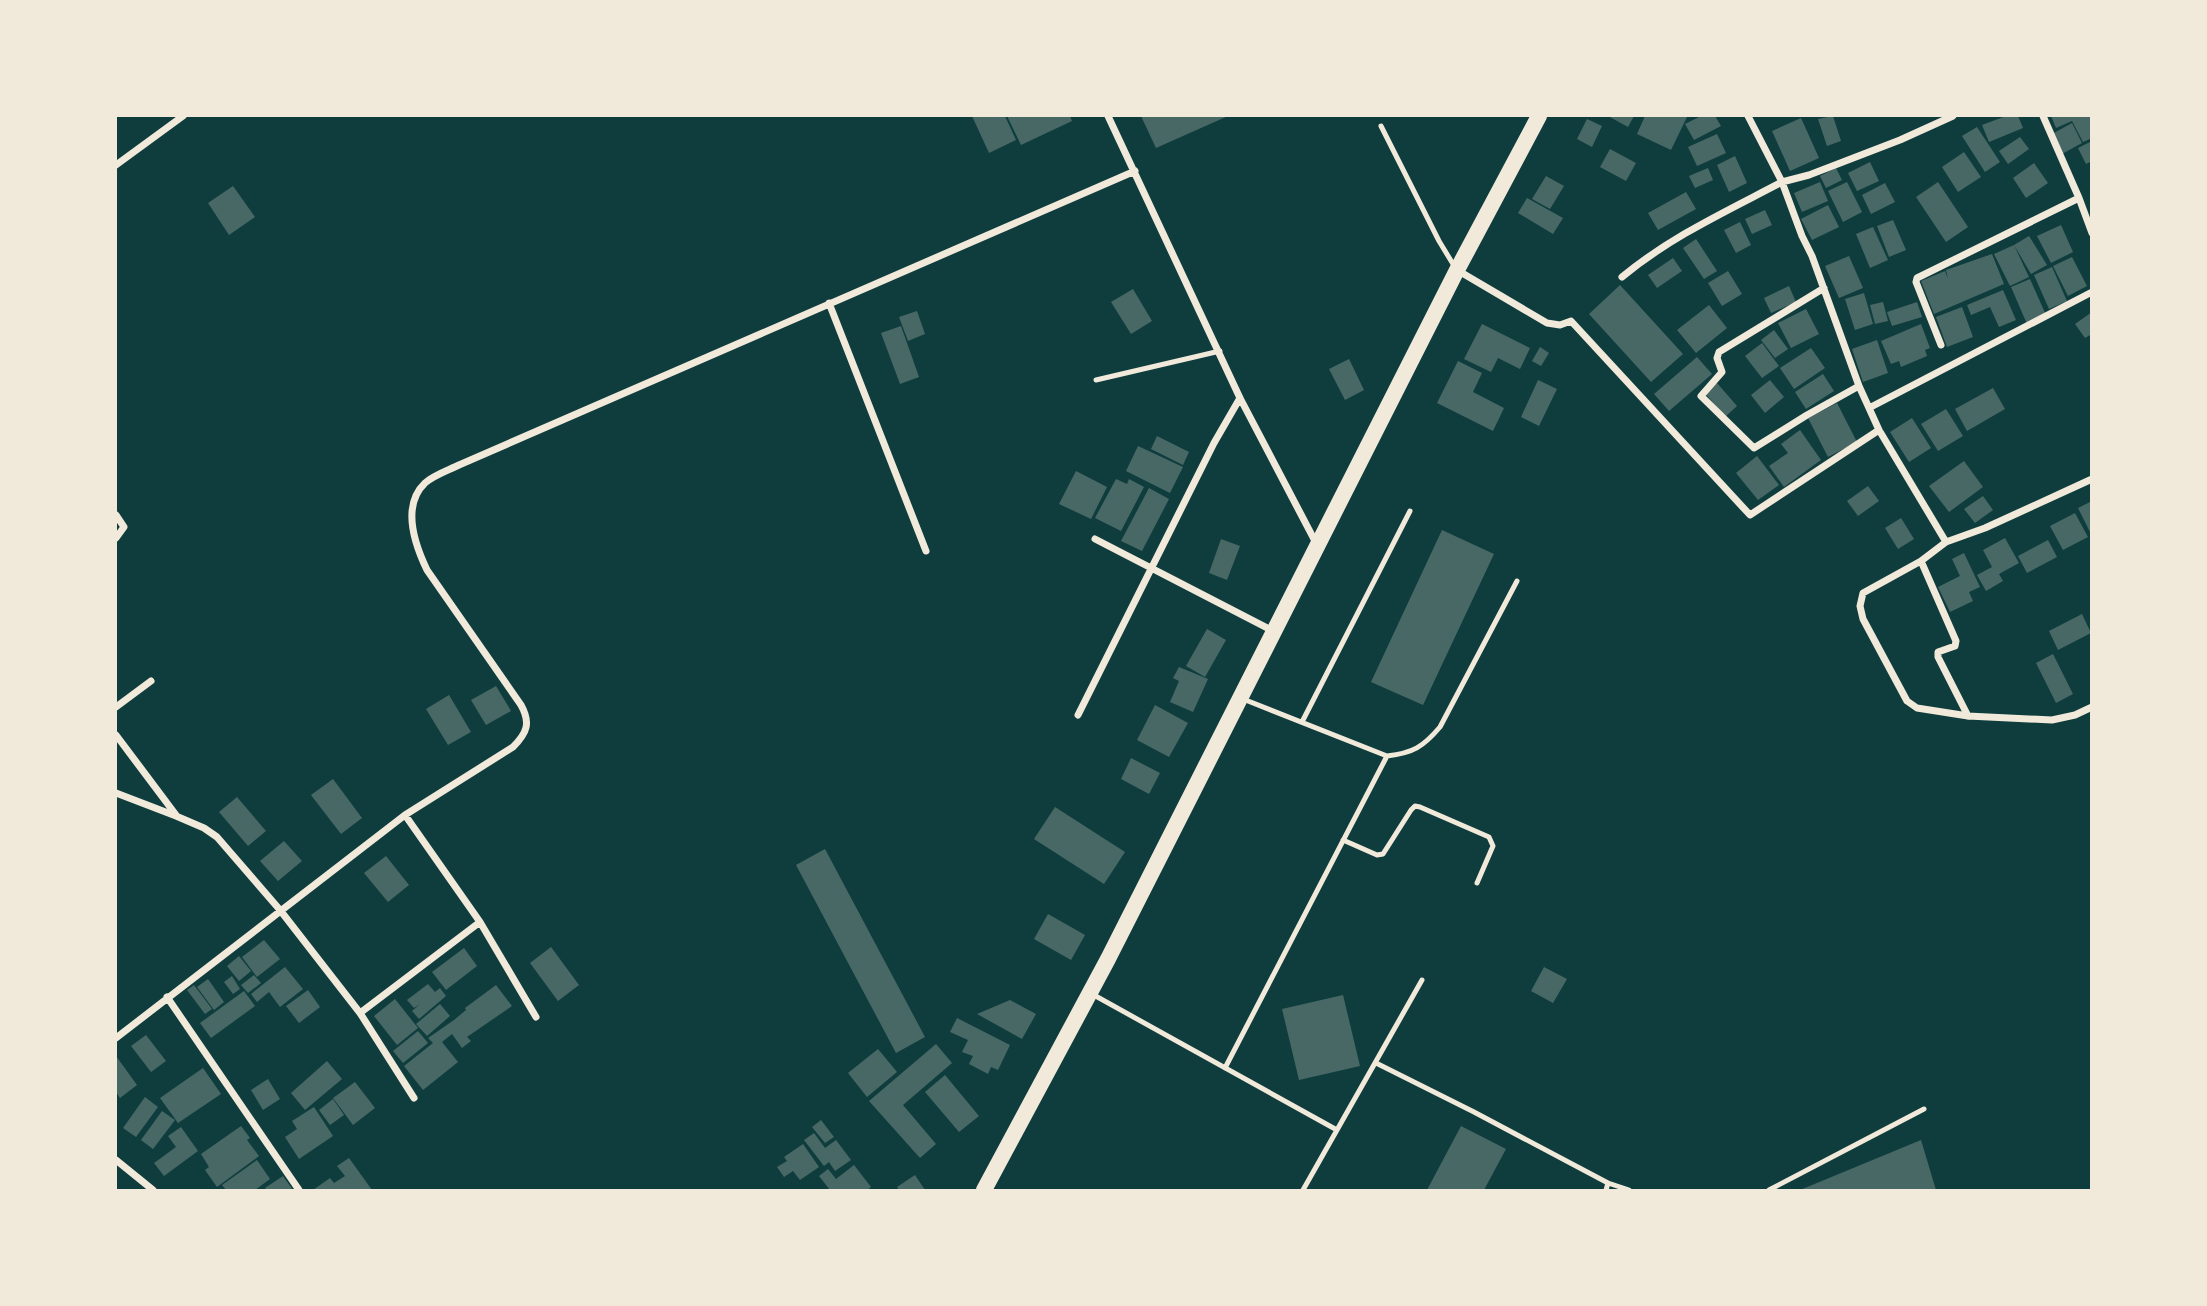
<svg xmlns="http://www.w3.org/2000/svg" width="2207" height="1306" font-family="'Alegreya Sans',sans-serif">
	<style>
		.building { fill: #486865 }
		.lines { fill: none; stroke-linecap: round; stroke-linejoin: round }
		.service { stroke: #f1e9da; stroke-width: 5 }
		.minor { stroke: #f1e9da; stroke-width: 7 }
		.primary { stroke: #f1e9da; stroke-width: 16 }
	</style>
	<rect width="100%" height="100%" fill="#0f3d3e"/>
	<path class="building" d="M972,116H1005L1016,140L989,153Z
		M1007,116H1070L1072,121L1021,145Z
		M1141,116H1228L1156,148Z
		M1608,116H1634L1628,127Z
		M1645,116L1687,117L1671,150L1637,134Z
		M1701,116H1715L1721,126L1694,140L1685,124Z
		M1833,116L1841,141L1827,146L1818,119Z
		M2006,116H2018L2023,128L1989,142L1982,125Z
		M2051,116H2092V138L2083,142L2072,121L2056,128Z
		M1801,118L1819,158L1790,171L1772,131Z
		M1587,119L1602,126L1592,147L1577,139Z
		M2072,123L2082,143L2062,154L2052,134Z
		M1977,127L2000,162L1985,172L1962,136Z
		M1717,134L1726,153L1697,166L1688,147Z
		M2020,137L2029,149L2008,164L1999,151Z
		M2092,141V161L2086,164L2078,148Z
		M1610,149L1636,163L1626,181L1600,167Z
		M1964,152L1981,177L1958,192L1942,167Z
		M1735,156L1747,183L1729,192L1717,165Z
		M1870,162L1879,181L1857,191L1848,173Z
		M2034,163L2048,183L2026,198L2013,178Z
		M1708,168L1713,180L1695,188L1689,176Z
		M1836,168L1842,180L1826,188L1820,176Z
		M1546,176L1564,186L1550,209L1532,199Z
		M1820,182L1828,201L1802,212L1794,193Z
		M1847,182L1862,212L1843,222L1828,191Z
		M1938,182L1968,227L1946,242L1916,197Z
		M1885,183L1895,202L1871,214L1862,195Z
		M233,186L255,217L229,235L208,203Z
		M1686,192L1696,209L1658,230L1648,213Z
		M1527,198L1563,218L1553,234L1518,213Z
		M1828,205L1839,227L1812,240L1801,219Z
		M1765,210L1772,225L1752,234L1745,219Z
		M1893,220L1906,250L1889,257L1877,226Z
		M1740,222L1751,245L1736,253L1724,230Z
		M2061,225L2073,252L2051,263L2037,236Z
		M1873,227L1888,260L1870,268L1856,234Z
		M2029,236L2047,265L2031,274L2014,245Z
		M1696,239L1717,271L1704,279L1683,248Z
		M2014,245L2029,277L2010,286L1994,254Z
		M1992,254L2004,284L1934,314L1921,281L1945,271L1948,279L1946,270Z
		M1849,256L1863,288L1839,298L1825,266Z
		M2072,257L2087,286L2068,296L2053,266Z
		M1673,258L1682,271L1657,288L1648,275Z
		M2052,267L2067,301L2049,309L2034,275Z
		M1728,271L1742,294L1722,306L1708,283Z
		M2030,279L2046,315L2027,324L2011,287Z
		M1620,285L1683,354L1651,382L1589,314Z
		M1789,286L1796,302L1771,313L1764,298Z
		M1133,289L1152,321L1131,334L1111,302Z
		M2003,290L2016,320L1999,327L1990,307L1971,315L1967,305Z
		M1864,293L1873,324L1855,330L1845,299Z
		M1883,302L1888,321L1875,324L1870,305Z
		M1917,302L1922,317L1892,326L1887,312Z
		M1709,305L1727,328L1696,353L1677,330Z
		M1962,307L1973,337L1947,347L1936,317Z
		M1806,309L1819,334L1791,348L1778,323Z
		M917,311L925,334L908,341L899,317Z
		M2092,312V334L2085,338L2075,324Z
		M1482,324L1530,348L1520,369L1498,358L1491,372L1464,359Z
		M1921,324L1930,348L1925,350L1927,356L1901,367L1899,361L1891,364L1881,341Z
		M901,326L919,377L900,384L881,333Z
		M1774,330L1788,349L1775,358L1761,340Z
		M1877,340L1888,373L1863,382L1852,349Z
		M1762,343L1779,366L1762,378L1745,356Z
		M1540,347L1549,353L1541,366L1532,361Z
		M1811,348L1825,368L1794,389L1780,368Z
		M1697,357L1712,374L1669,411L1654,394Z
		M1349,359L1364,390L1345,400L1329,369Z
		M1458,361L1482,373L1473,392L1504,408L1493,431L1437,403Z
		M1823,374L1834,391L1806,409L1795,392Z
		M1538,380L1557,389L1539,426L1521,417Z
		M1770,380L1784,397L1765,413L1751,395Z
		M1717,383L1737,406L1725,417L1705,393Z
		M1993,388L2005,409L1967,431L1955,409Z
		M1837,403L1857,442L1828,457L1808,418Z
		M1946,409L1963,436L1938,451L1921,424Z
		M1912,418L1931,448L1909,462L1890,432Z
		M1800,430L1821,460L1784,487L1769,466L1788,453L1781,444Z
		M1157,436L1189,452L1183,465L1151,449Z
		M1138,446L1183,467L1170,493L1126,471Z
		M1757,456L1779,485L1758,500L1736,473Z
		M1964,461L1983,487L1949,512L1929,486Z
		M1076,471L1107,487L1091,519L1059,504Z
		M1116,479L1127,484L1129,479L1144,487L1121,531L1095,518Z
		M1868,486L1879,501L1858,516L1847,501Z
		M1149,488L1169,499L1142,551L1121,541Z
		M1983,496L1993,510L1975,523L1964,509Z
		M2092,501V536L2078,508Z
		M2075,513L2088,537L2063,550L2050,526Z
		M1901,518L1914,539L1898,549L1885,528Z
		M1442,530L1494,554L1423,705L1371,682Z
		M2005,538L2019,563L1999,574L2003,581L1986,591L1977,575L1992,567L1983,550Z
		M1221,539L1240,546L1227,580L1209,573Z
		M2048,540L2057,557L2027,573L2018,556Z
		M1964,553L1980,587L1969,592L1973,601L1950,612L1938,587L1960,576L1952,559Z
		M2082,614L2091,633L2058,650L2049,631Z
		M1207,629L1226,640L1205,677L1186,666Z
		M2053,654L2073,694L2056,703L2036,663Z
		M1179,667L1208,679L1193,712L1170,702L1179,681L1173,678Z
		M496,686L511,711L486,725L471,700Z
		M449,695L471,732L448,745L426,709Z
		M1155,705L1188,723L1169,757L1137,740Z
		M1131,758L1160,773L1149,794L1121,779Z
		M333,779L362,818L341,834L311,795Z
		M237,797L266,831L248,846L219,812Z
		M1055,807L1125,852L1104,884L1034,839Z
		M284,841L302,861L278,881L260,861Z
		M825,849L925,1037L896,1053L796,865Z
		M386,856L409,885L388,902L364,873Z
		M1048,914L1085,935L1071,960L1034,939Z
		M264,940L280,959L257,977L242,957Z
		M551,947L579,985L558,1001L530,963Z
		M464,948L477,966L446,990L432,972Z
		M239,956L251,971L239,981L227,966Z
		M285,967L303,989L280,1007L269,992L257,1002L251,994Z
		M1544,967L1567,979L1553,1003L1531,991Z
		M254,975L261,983L248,993L241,985Z
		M232,976L240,989L233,994L224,982Z
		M208,979L224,1002L214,1010L197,987Z
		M428,984L435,992L440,988L446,996L419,1019L412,1011L420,1004L414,1008L407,1000Z
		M194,985L212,1009L205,1014L187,990Z
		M496,985L512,1006L467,1037L471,1041L462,1048L452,1034L442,1042L458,1062L423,1090L404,1066L433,1043L428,1038L454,1020L466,1010L465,1008Z
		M308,990L320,1007L299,1023L286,1006Z
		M244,991L255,1006L211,1038L200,1023Z
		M1343,995L1360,1066L1299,1080L1282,1009Z
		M395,999L418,1028L397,1045L374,1016Z
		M1010,1000L1036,1014L1022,1039L977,1014Z
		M440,1004L450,1016L427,1036L416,1024Z
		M957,1018L1010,1045L998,1070L991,1067L988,1074L969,1064L973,1056L962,1052L968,1040L950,1032Z
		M418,1031L428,1043L403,1063L393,1051Z
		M146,1035L166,1061L151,1072L131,1046Z
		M936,1044L952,1063L903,1105L936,1144L920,1158L869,1101Z
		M878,1049L897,1072L867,1097L848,1073Z
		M116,1056L137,1085L120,1098L116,1092Z
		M327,1061L342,1079L305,1110L291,1093Z
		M203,1068L221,1094L178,1123L160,1098Z
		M945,1075L979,1116L959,1132L925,1092Z
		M268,1079L280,1099L263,1110L251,1090Z
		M355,1082L375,1108L353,1125L333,1098Z
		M145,1097L158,1107L136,1137L123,1128Z
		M333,1099L344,1115L330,1125L319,1110Z
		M314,1107L333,1136L299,1159L285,1137L297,1129L292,1121Z
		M162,1111L175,1120L153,1149L141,1140Z
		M821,1120L834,1137L825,1143L812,1127Z
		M241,1126L250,1138L247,1140L259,1156L217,1187L205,1170L209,1167L201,1154Z
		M1461,1126L1506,1149L1484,1190H1427Z
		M181,1127L198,1151L164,1176L154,1163L176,1147L168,1136Z
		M814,1133L825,1148L836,1140L851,1160L835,1171L829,1162L824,1166L804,1140Z
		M1921,1140L1936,1190H1800Z
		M803,1144L819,1167L800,1180L793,1171L784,1177L777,1167L787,1161L784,1157Z
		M349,1158L372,1190H313L330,1178L334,1183L345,1176L337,1166Z
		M257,1160L270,1179L255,1190H226L222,1185Z
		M854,1165L871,1187L867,1190H830L819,1176L828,1169L836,1179Z
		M915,1175L925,1190H899L897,1187Z
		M283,1176L293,1190H266L265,1188Z"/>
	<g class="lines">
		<path class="service" d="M1381,126L1439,241L1456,269
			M1096,380L1220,351
			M1302,722L1410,511
			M1387,756C1413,753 1423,747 1440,727L1517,581
			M1343,840L1377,855L1383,854L1411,810L1415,806L1420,807L1489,837L1493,846L1477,883
			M1092,994L1337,1130
			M1376,1063L1474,1112L1608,1183L1606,1190
			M1225,1068L1387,756L1243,699
			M1608,1183L1629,1190
			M1303,1190L1422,980
			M1769,1190L1924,1109"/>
		<path class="minor" d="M1108,116L1240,398L1316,543
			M1748,116L1782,182L1809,175L1900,140L1953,116
			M2043,116L2079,198L2092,233
			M116,165L183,116
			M1457,270L1547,323L1560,325L1571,321L1750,515L1879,430
			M1622,277C1670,237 1727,211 1782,182L1802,236L1812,256L1859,386L1879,430L1946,542L1985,528L2092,479
			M1824,288L1719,352L1717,358L1722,372L1701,396L1754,448L1807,415L1859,386
			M829,303L926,551
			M1941,345L1916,282L1917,278L2079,198
			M1869,408L2092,292
			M116,515L124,527L116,538
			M1095,539L1273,631
			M1946,542L1921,561L1863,593L1860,606L1863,619L1907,701L1917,708L1968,716L2052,720L2075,715L2092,707
			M1921,561L1956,641L1955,646L1938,652V657L1968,716
			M116,707L151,681
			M1078,715L1214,443L1240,398
			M116,735L176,815
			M116,793L176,816L204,828L217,837L280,910L360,1013L414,1098
			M405,815L480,922L536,1017
			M167,997L299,1190
			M360,1013L480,922
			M116,1038L405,815L513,747C527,733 531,723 521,705L427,570C415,545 401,506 425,483C434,475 449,470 459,465L1135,171
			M116,1160L153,1190"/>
		<path class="primary" d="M984,1190L1108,959L1457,270L1539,116"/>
	</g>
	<rect width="2207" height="1306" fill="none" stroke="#f1e9da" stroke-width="234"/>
</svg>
